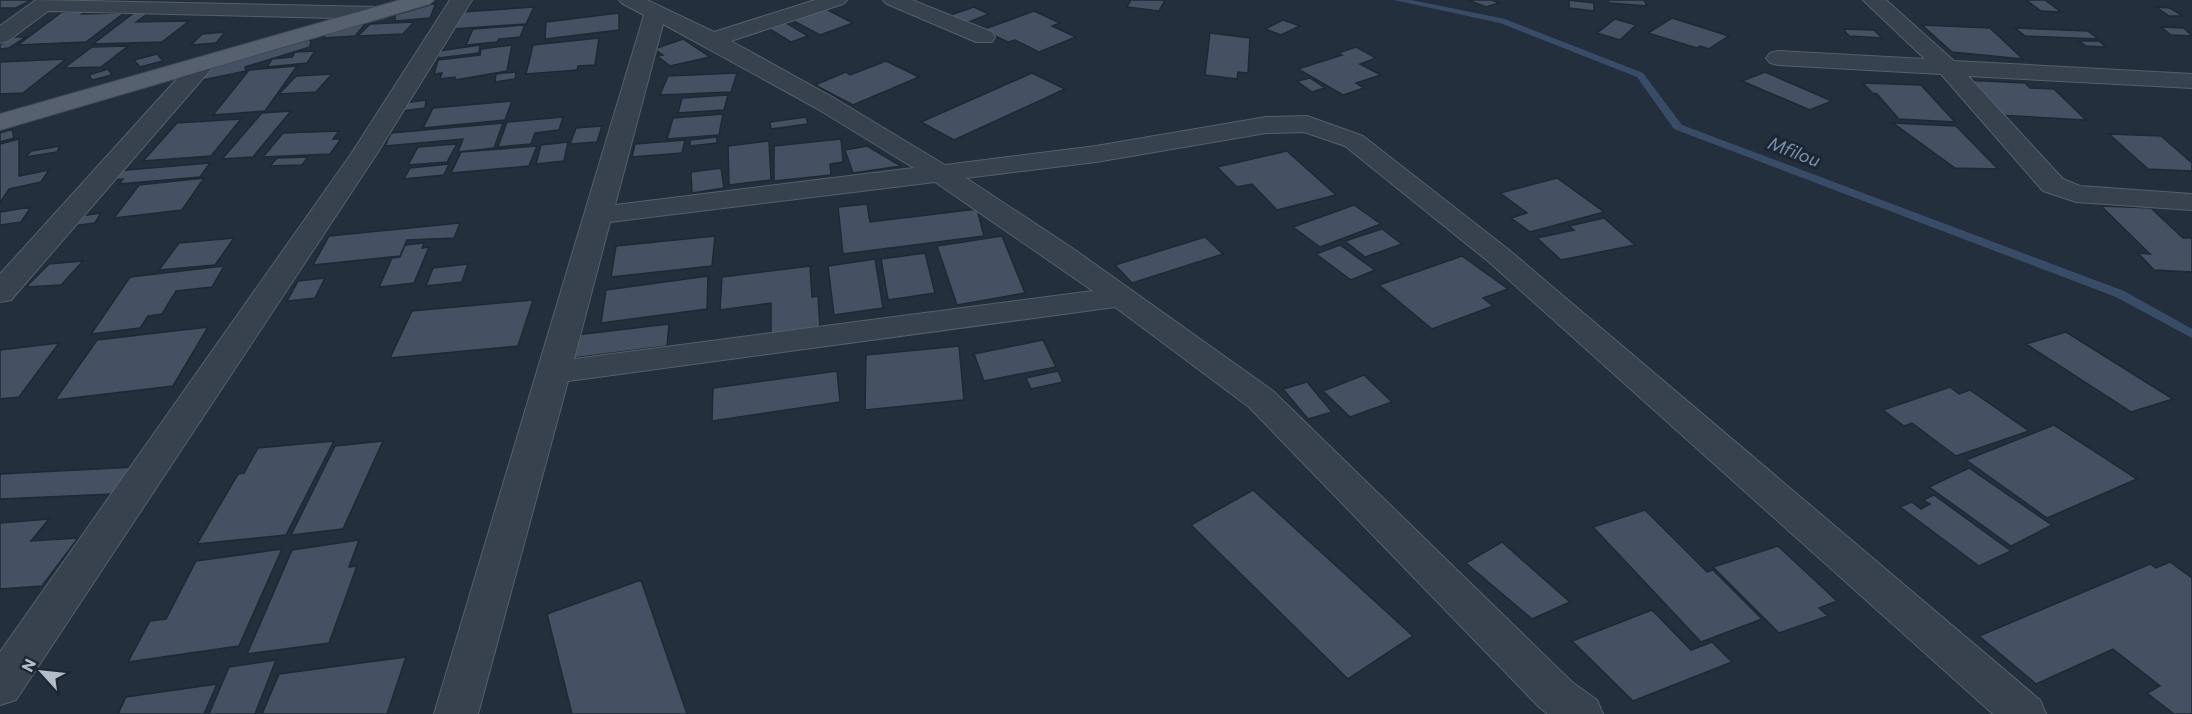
<svg xmlns="http://www.w3.org/2000/svg" width="2192" height="714" font-family="Commissioner,sans-serif">
	<style>
		.lines { fill: none; stroke-linecap: round; stroke-linejoin: round }
		.stream { fill: #394c67; fill-rule: evenodd }
		.building { fill: #455162; stroke: #1f2835; stroke-width: 1.5 }
		.minor-casing { stroke: #565f6c; stroke-width: 2 }
		.major-casing { stroke: #414a57; stroke-width: 2 }
		.minor { fill: #38414e; fill-rule: evenodd }
		.major { fill: #56606e; fill-rule: evenodd }
		.labels { text-anchor: middle; stroke-width: 6; stroke-linejoin: round; paint-order: stroke }
		.water-label { font-size: 18px; font-style: italic; fill: #7c92b1; stroke: #1d2633 }
	</style>
	<rect width="100%" height="100%" fill="#242f3e"/>
	<g class="lines">
		<path class="stream" d="M1394,0H1411L1505,19L1643,73L1682,125L2124,291L2192,329V338L2116,297L1674,129L1637,77L1500,23Z"/>
	</g>
	<path class="building" d="M0,0H31L16,8H0Z
		M1131,0H1165L1159,11L1127,7Z
		M1468,0H1492L1499,3L1486,7Z
		M1569,0L1594,3V11L1569,8Z
		M1608,0H1644L1647,6L1609,3Z
		M2026,0H2045L2061,12L2041,11Z
		M436,3L430,18L395,21V15Z
		M534,7L526,24L452,29L462,12Z
		M822,7L853,23L820,35L790,19Z
		M974,7L989,14L966,23L950,15Z
		M2156,7L2170,8L2183,16H2169Z
		M87,11L82,14L124,13L86,42L18,45L62,12Z
		M1034,11L1060,23L1052,26L1076,37L1039,52L1015,40L1008,42L982,30Z
		M135,12H150L136,22L189,21L162,42L93,44Z
		M619,13V30L545,39L546,22Z
		M1672,18L1729,36L1709,49L1700,46L1697,48L1648,33Z
		M1615,19L1636,25L1620,40L1597,33Z
		M1283,20L1300,26L1281,35L1265,29Z
		M783,21L808,36L791,42L766,27Z
		M414,22L403,34L358,36L370,24Z
		M366,23L355,36L323,38L327,33Z
		M525,25L520,37L499,39L497,42L466,45L473,29Z
		M1922,25L1990,28L2023,59L1952,52Z
		M2161,27L2184,28L2192,36L2171,35Z
		M2015,28L2088,31L2098,39L2025,36Z
		M1843,29L1874,30L1882,38L1849,36Z
		M225,32L216,43L191,45L202,34Z
		M1210,33L1250,38L1248,73L1238,72L1237,79L1205,75Z
		M12,37H26L9,48L0,49V45Z
		M599,38L595,65L578,66L577,70L526,74L533,45Z
		M311,39L310,47L245,67L246,71L198,81L212,67Z
		M683,39L710,57L670,66L657,56L663,55L654,49Z
		M2079,41H2099L2106,47L2086,46Z
		M480,45L479,53L438,58L439,51Z
		M512,45L507,71L455,80V77L440,79L442,73L434,74L438,60L480,55L481,49Z
		M128,46L101,67L64,68L92,47Z
		M1356,47L1376,58L1360,64L1381,75L1356,83L1364,88L1343,95L1298,69L1342,55L1338,53Z
		M315,51L307,63L267,67L272,59L292,57L295,52Z
		M157,54L163,61L140,67L134,60Z
		M66,59L23,93L0,94V62Z
		M886,61L919,77L853,105L815,85L846,72L850,75Z
		M297,66L265,111L213,115L249,70Z
		M108,69L112,75L92,80L89,75Z
		M516,72L515,79L495,82L496,74Z
		M1765,72L1832,101L1810,110L1742,81Z
		M737,73L731,92L660,95L668,76Z
		M1032,73L1065,89L954,140L921,122Z
		M332,74L316,92L279,94L296,76Z
		M1310,78L1325,88L1312,92L1297,81Z
		M1963,80L2025,83L2030,88L2054,89L2086,120L1996,115Z
		M1863,83L1921,85L1955,122L1899,119L1877,94L1872,93Z
		M728,95L724,110L678,113L682,98Z
		M426,100L425,108L402,111L404,103Z
		M512,101L505,120L423,128L433,108Z
		M291,111L253,157L222,159L262,113Z
		M723,114L719,135L667,139L673,118Z
		M563,117L559,130L535,133L531,144L498,147L507,122Z
		M806,117L808,124L771,129L770,122Z
		M241,119L211,156L143,161L177,123Z
		M503,123L494,148L458,152L463,139L385,146L391,133Z
		M1893,123L1956,126L1998,169L1955,168Z
		M602,126L597,142L570,144L576,128Z
		M12,129L14,138L0,142V133Z
		M339,131L333,139H341L330,154L263,157L283,133Z
		M2109,134L2161,136L2192,163V171L2148,169Z
		M717,137V143L690,146V140Z
		M19,139V176L49,170L41,182L9,189L0,203V144Z
		M841,139L843,162L830,164L831,175L774,181V146Z
		M685,140L682,153L632,157L635,144Z
		M769,141L771,180L729,185L728,146Z
		M568,142L564,161L536,164L541,145Z
		M457,144L447,162L408,165L418,147Z
		M60,146L57,152L26,157L31,151Z
		M537,146L529,166L451,173L461,152Z
		M867,146L901,166L853,173L845,150Z
		M1287,151L1336,195L1277,210L1252,184L1237,187L1217,167Z
		M308,157L302,165L270,166L277,158Z
		M210,163L200,177L119,184L123,179L108,180L115,171Z
		M449,164L444,175L404,179L410,168Z
		M721,168L724,188L692,193L691,172Z
		M204,178L182,210L114,218L139,185Z
		M1557,178L1604,212L1530,232L1511,218L1527,213L1500,193Z
		M867,204L870,222L977,209L984,236L843,254L838,207Z
		M1354,205L1381,224L1320,247L1293,227Z
		M2101,206L2151,208L2183,238H2192V272L2154,270L2138,253L2150,254Z
		M31,207L21,222L0,225V212Z
		M101,213L95,223L72,226L80,216Z
		M1604,218L1635,245L1561,260L1537,238L1574,230L1569,226Z
		M460,223L454,238L407,240L400,256L313,265L329,236Z
		M1382,229L1402,244L1365,257L1345,241Z
		M715,236L712,266L611,277L616,246Z
		M1002,236L1025,293L957,305L937,246Z
		M1205,237L1223,254L1132,283L1115,265Z
		M234,238L215,265L159,270L179,243Z
		M424,243L422,248L429,247L414,283L379,287L392,258L400,257L405,245Z
		M1340,245L1375,270L1351,280L1316,254Z
		M925,253L935,293L888,300L881,259Z
		M1462,256L1508,289L1483,298L1493,306L1432,329L1379,285Z
		M875,259L883,308L834,315L828,266Z
		M83,261L61,285L26,287L49,264Z
		M468,264L462,282L426,286L433,268Z
		M224,266L212,287L176,291L162,314L148,316L140,328L91,334L130,277Z
		M810,266L812,297L818,296L820,328L771,334V303L720,310L722,277Z
		M708,276L707,309L601,323L606,290Z
		M325,278L315,298L287,301L298,281Z
		M533,300L518,346L390,358L412,311Z
		M669,324L667,346L573,358L576,335Z
		M208,327L173,386L55,400L97,340Z
		M2066,332L2173,399L2131,412L2026,344Z
		M1043,340L1056,367L984,381L974,354Z
		M59,343L19,397L0,399V350Z
		M959,346L964,400L865,410L866,355Z
		M837,371L840,402L712,421L713,388Z
		M1058,371L1063,382L1031,389L1026,378Z
		M1364,375L1392,402L1350,417L1323,391Z
		M1307,382L1332,412L1308,419L1283,389Z
		M1950,387L1959,394L1970,390L2029,431L1956,456L1912,423L1904,426L1883,410Z
		M2054,425L2137,479L2047,518L1966,460Z
		M334,441L286,535L197,544L238,474L244,473L258,448Z
		M383,441L343,529L291,535L335,446Z
		M136,467L114,494L0,499V474Z
		M1969,468L2052,525L2011,546L1929,487Z
		M1253,490L1413,636L1348,679L1191,525Z
		M1934,495L2011,551L1979,566L1900,507L1912,502L1921,509L1930,504L1923,500Z
		M1645,510L1707,572L1713,570L1762,619L1701,642L1593,527Z
		M49,519L31,541L78,538L42,586L0,589V523Z
		M359,540L349,567L357,566L329,643L247,654L292,550Z
		M1502,542L1570,602L1532,619L1466,563Z
		M1778,546L1837,601L1819,608L1828,616L1779,633L1713,567Z
		M282,549L239,646L128,662L150,621L166,619L196,561Z
		M2170,562L2192,578V714H2174L2147,693L2160,686L2113,649L2036,684L1979,636L2150,564L2156,568Z
		M641,580L687,714H572L547,614Z
		M1652,610L1691,650L1712,642L1732,662L1633,701L1572,641Z
		M406,657L387,714H262L279,674Z
		M276,660L255,714H209L229,667Z
		M217,684L204,714H118L126,697Z"/>
	<g class="lines">
		<defs>
			<path id="minor" d="M36,0L376,7L384,8L387,13L384,18L376,19L48,11L8,41L0,43V26Z
				M450,0H472L376,155L16,700L0,705V652L351,154Z
				M619,0H647L714,32L815,0H847L843,4L731,41L834,98L945,165L1096,146L1266,117L1307,116L1363,136L1509,250L2040,700L2046,714H1993L1489,262L1345,146L1304,132L1266,133L1096,162L966,178L1075,250L1273,391L1572,682L1597,700L1603,714H1548L1540,708L1249,407L1115,307L568,381L478,714H434L644,15L623,4ZM663,24L816,108L914,168L615,205ZM935,182L1093,291L574,359L610,222Z
				M883,0H912L992,32L995,37L992,42H976L887,4Z
				M1863,0H1886L1954,61L2192,74V88L1968,76L2063,179L2080,186L2192,194V210L2076,202L2043,191L1941,74L1778,65L1770,63L1766,58L1770,53L1778,51L1925,59Z
				M203,57L211,59L215,64L211,69L11,300L0,302V274L195,59Z"/>
			<path id="major" d="M400,0H434L430,4L0,130V114Z"/>
		</defs>
		<use href="#minor" class="minor-casing"/>
		<use href="#major" class="major-casing"/>
		<use href="#minor" class="minor"/>
		<use href="#major" class="major"/>
	</g>
	<g class="labels">
		<g class="water-label">
			<text transform="translate(1794 152) rotate(21)" y="6">Mfilou</text>
		</g>
	</g>
	<g transform="translate(42 672) rotate(297)" stroke="#1d2633" stroke-width="4.5" paint-order="stroke">
	<path d="M0-4.5L10 22L0 15L-10 22Z" fill="#b4bcc9"/>
	<text y="-9" font-size="16" font-weight="bold" text-anchor="middle" fill="#b4bcc9">N</text>
	</g>
</svg>
